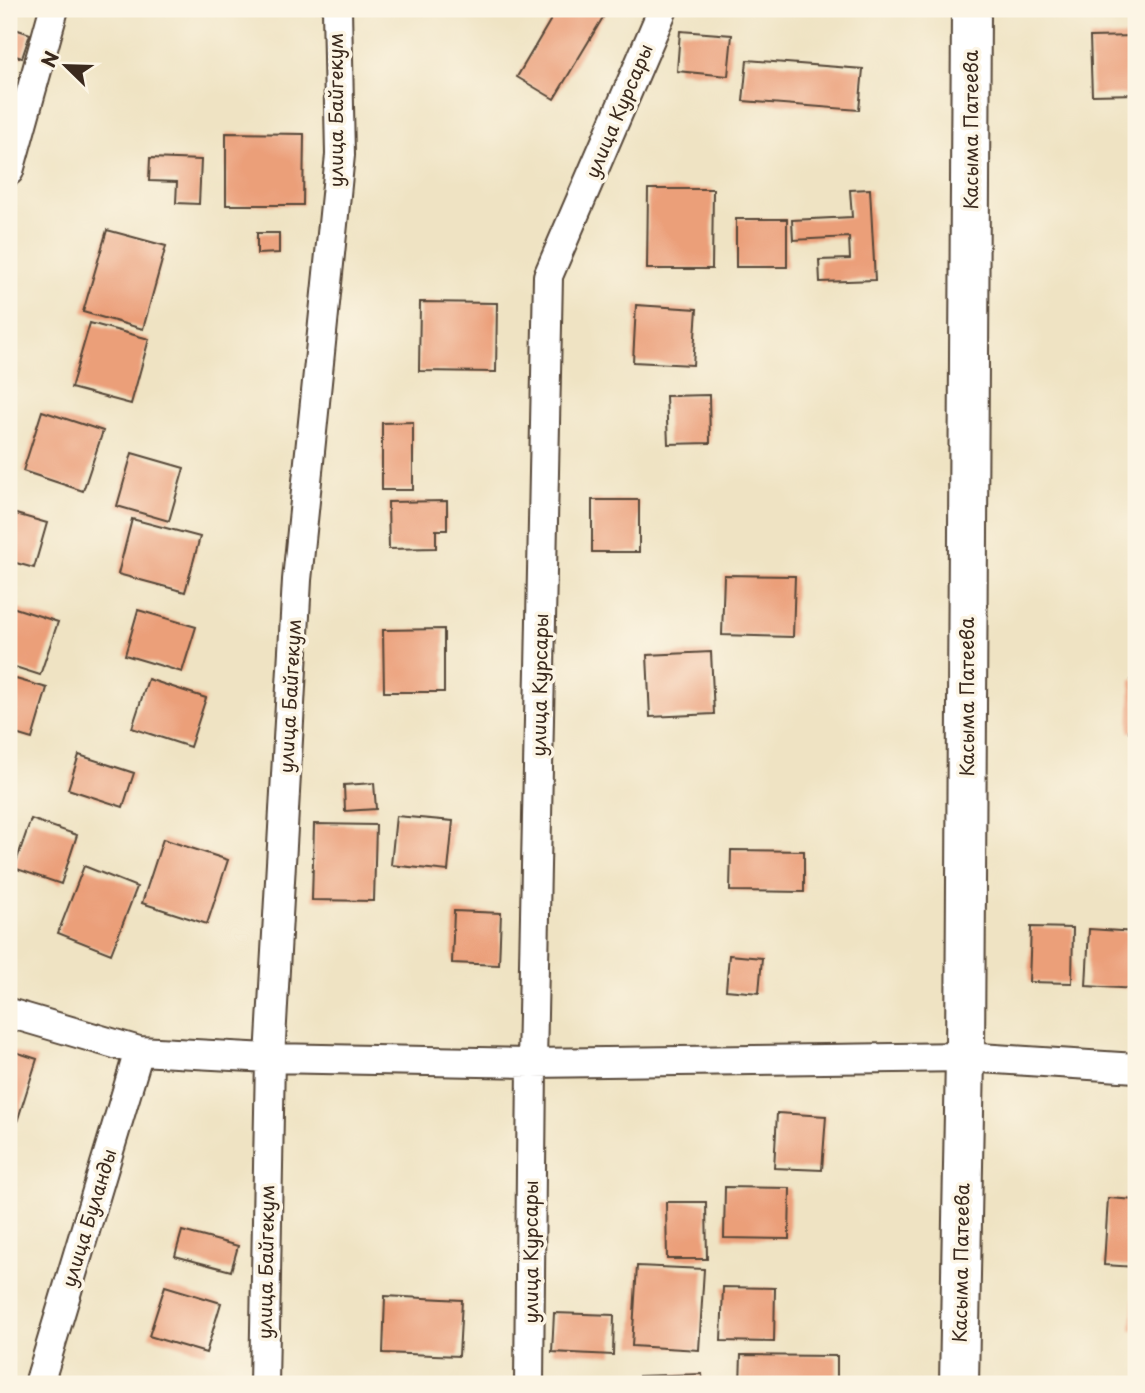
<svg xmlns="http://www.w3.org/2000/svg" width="1145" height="1393" font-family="'Playpen Sans',sans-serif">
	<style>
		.building { fill: #eb9f79 }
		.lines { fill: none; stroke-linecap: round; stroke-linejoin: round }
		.street-casing { stroke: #564637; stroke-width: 32 }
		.secondary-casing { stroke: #564637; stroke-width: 42 }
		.street { stroke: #fff; stroke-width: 28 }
		.secondary { stroke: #fff; stroke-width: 38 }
		.labels { text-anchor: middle; stroke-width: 7; stroke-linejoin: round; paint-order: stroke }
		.street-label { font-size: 19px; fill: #3b2a1e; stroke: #fcf5e5 }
	</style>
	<rect width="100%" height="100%" fill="#fcf5e5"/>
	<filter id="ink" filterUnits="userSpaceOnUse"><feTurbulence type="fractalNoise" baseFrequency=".0143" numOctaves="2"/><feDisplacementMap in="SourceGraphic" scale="14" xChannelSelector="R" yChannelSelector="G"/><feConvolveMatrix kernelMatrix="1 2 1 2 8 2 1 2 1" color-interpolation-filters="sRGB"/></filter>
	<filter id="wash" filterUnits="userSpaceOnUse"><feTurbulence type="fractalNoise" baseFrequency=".00686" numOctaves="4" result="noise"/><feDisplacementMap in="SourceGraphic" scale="28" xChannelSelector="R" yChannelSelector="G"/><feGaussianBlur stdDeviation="1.57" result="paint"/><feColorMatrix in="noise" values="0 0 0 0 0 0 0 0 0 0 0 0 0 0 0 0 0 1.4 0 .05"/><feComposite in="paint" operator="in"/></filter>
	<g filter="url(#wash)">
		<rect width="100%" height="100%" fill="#efe3c3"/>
		<g id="blocks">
			<path class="building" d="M557,9H608L554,99L517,77Z
				M9,27L30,34L22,58L9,54Z
				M680,31L732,35L728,76L677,71Z
				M1136,36V94L1092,95L1090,37Z
				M747,60L863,69L859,110L743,101Z
				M226,133L304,134L303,205H226Z
				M150,158L201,160L199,204L176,203L177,182L149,181Z
				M648,189H713L712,269H647Z
				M870,189L875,280L820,282L819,260L850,259L849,237L793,240L792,220L852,217L850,190Z
				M736,219H787V267H736Z
				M107,230L166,246L143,329L83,312Z
				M257,233H279V253L257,254Z
				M420,302L497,303L496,372L419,371Z
				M636,305L697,309L693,365L633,362Z
				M90,323L149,339L131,404L71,388Z
				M709,395L710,443L668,444L666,396Z
				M42,411L103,431L83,491L23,471Z
				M413,422V490H382V423Z
				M132,453L184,468L169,521L117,506Z
				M592,500H639V552H592Z
				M447,501V530H436V548L389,549L388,502Z
				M9,512L47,523L34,568L9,561Z
				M132,519L200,537L185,592L118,574Z
				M724,575L795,576L793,637L722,635Z
				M9,606L58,622L40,675L9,665Z
				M138,610L196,627L182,672L125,655Z
				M444,629V692H384L383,630Z
				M711,652L714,714L650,717L647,655Z
				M9,677L47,688L32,739L9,732Z
				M148,679L206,698L190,747L132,728Z
				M1131,679H1136V732H1129Z
				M79,755L134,773L123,807L68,789Z
				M374,783L376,809L345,811L344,785Z
				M396,816L453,821L448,871L391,865Z
				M31,819L77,835L61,884L14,868Z
				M314,824L376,825L374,901L312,900Z
				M163,839L228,860L207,924L142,903Z
				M731,850L804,851V892L730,891Z
				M84,866L137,887L111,954L58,933Z
				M454,911L501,913L499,965L452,963Z
				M1031,927L1073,928L1072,983L1029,982Z
				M1089,929L1136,932V989L1086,986Z
				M729,955L762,958L759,993L726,990Z
				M9,1050L37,1059L17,1122L9,1119Z
				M777,1113L826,1116L822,1170L774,1168Z
				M725,1187L790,1188L789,1239L724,1238Z
				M1108,1198L1136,1200V1267L1104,1265Z
				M666,1202H706L707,1259H667Z
				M182,1231L238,1246L231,1271L175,1256Z
				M637,1266L704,1269L699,1350L632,1346Z
				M1134,1284H1136V1331H1131Z
				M165,1286L221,1303L206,1353L149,1336Z
				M723,1287L775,1288L774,1342L721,1341Z
				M385,1296L462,1300L459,1356L383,1353Z
				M554,1313L614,1315L613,1355L552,1352Z
				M741,1355L837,1356V1384H740Z
				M702,1374L703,1384H639V1376Z"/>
		</g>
	</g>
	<g filter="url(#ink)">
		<use href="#blocks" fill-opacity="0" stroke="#564637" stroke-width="2"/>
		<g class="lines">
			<defs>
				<path id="street" d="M9,171L54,9
					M9,1013L139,1051L270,1058L532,1063L965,1057L1136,1068
					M39,1384L139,1051
					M264,1384L270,1058L297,580L340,155L337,9
					M529,1384L532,1063L548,276L663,9"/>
				<path id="secondary" d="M959,1384L965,1057L971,9"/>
			</defs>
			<use href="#street" class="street-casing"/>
			<use href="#secondary" class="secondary-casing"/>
			<use href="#street" class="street"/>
			<use href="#secondary" class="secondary"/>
		</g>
	</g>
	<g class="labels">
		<g class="street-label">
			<text transform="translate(336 110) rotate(-90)" y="7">улица Байгекум</text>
			<text transform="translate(619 111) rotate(-67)" y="7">улица Курсары</text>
			<text transform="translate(971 130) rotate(-90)" y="7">Касыма Патеева</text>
			<text transform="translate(540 685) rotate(-89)" y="7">улица Курсары</text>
			<text transform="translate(290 696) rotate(-87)" y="7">улица Байгекум</text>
			<text transform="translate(967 697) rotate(-90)" y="7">Касыма Патеева</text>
			<text transform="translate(89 1218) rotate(-73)" y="7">улица Буланды</text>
			<text transform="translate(531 1252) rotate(-90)" y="7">улица Курсары</text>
			<text transform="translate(266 1262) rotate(-89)" y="7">улица Байгекум</text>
			<text transform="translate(961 1263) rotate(-89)" y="7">Касыма Патеева</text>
		</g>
	</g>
	<rect width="1145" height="1393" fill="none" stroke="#fcf5e5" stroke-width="35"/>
	<g transform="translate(66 66) rotate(293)" stroke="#fcf5e5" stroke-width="5" paint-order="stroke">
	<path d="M0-5L12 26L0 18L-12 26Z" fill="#3b2a1e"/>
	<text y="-10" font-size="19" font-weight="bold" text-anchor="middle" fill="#3b2a1e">N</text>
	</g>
</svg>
